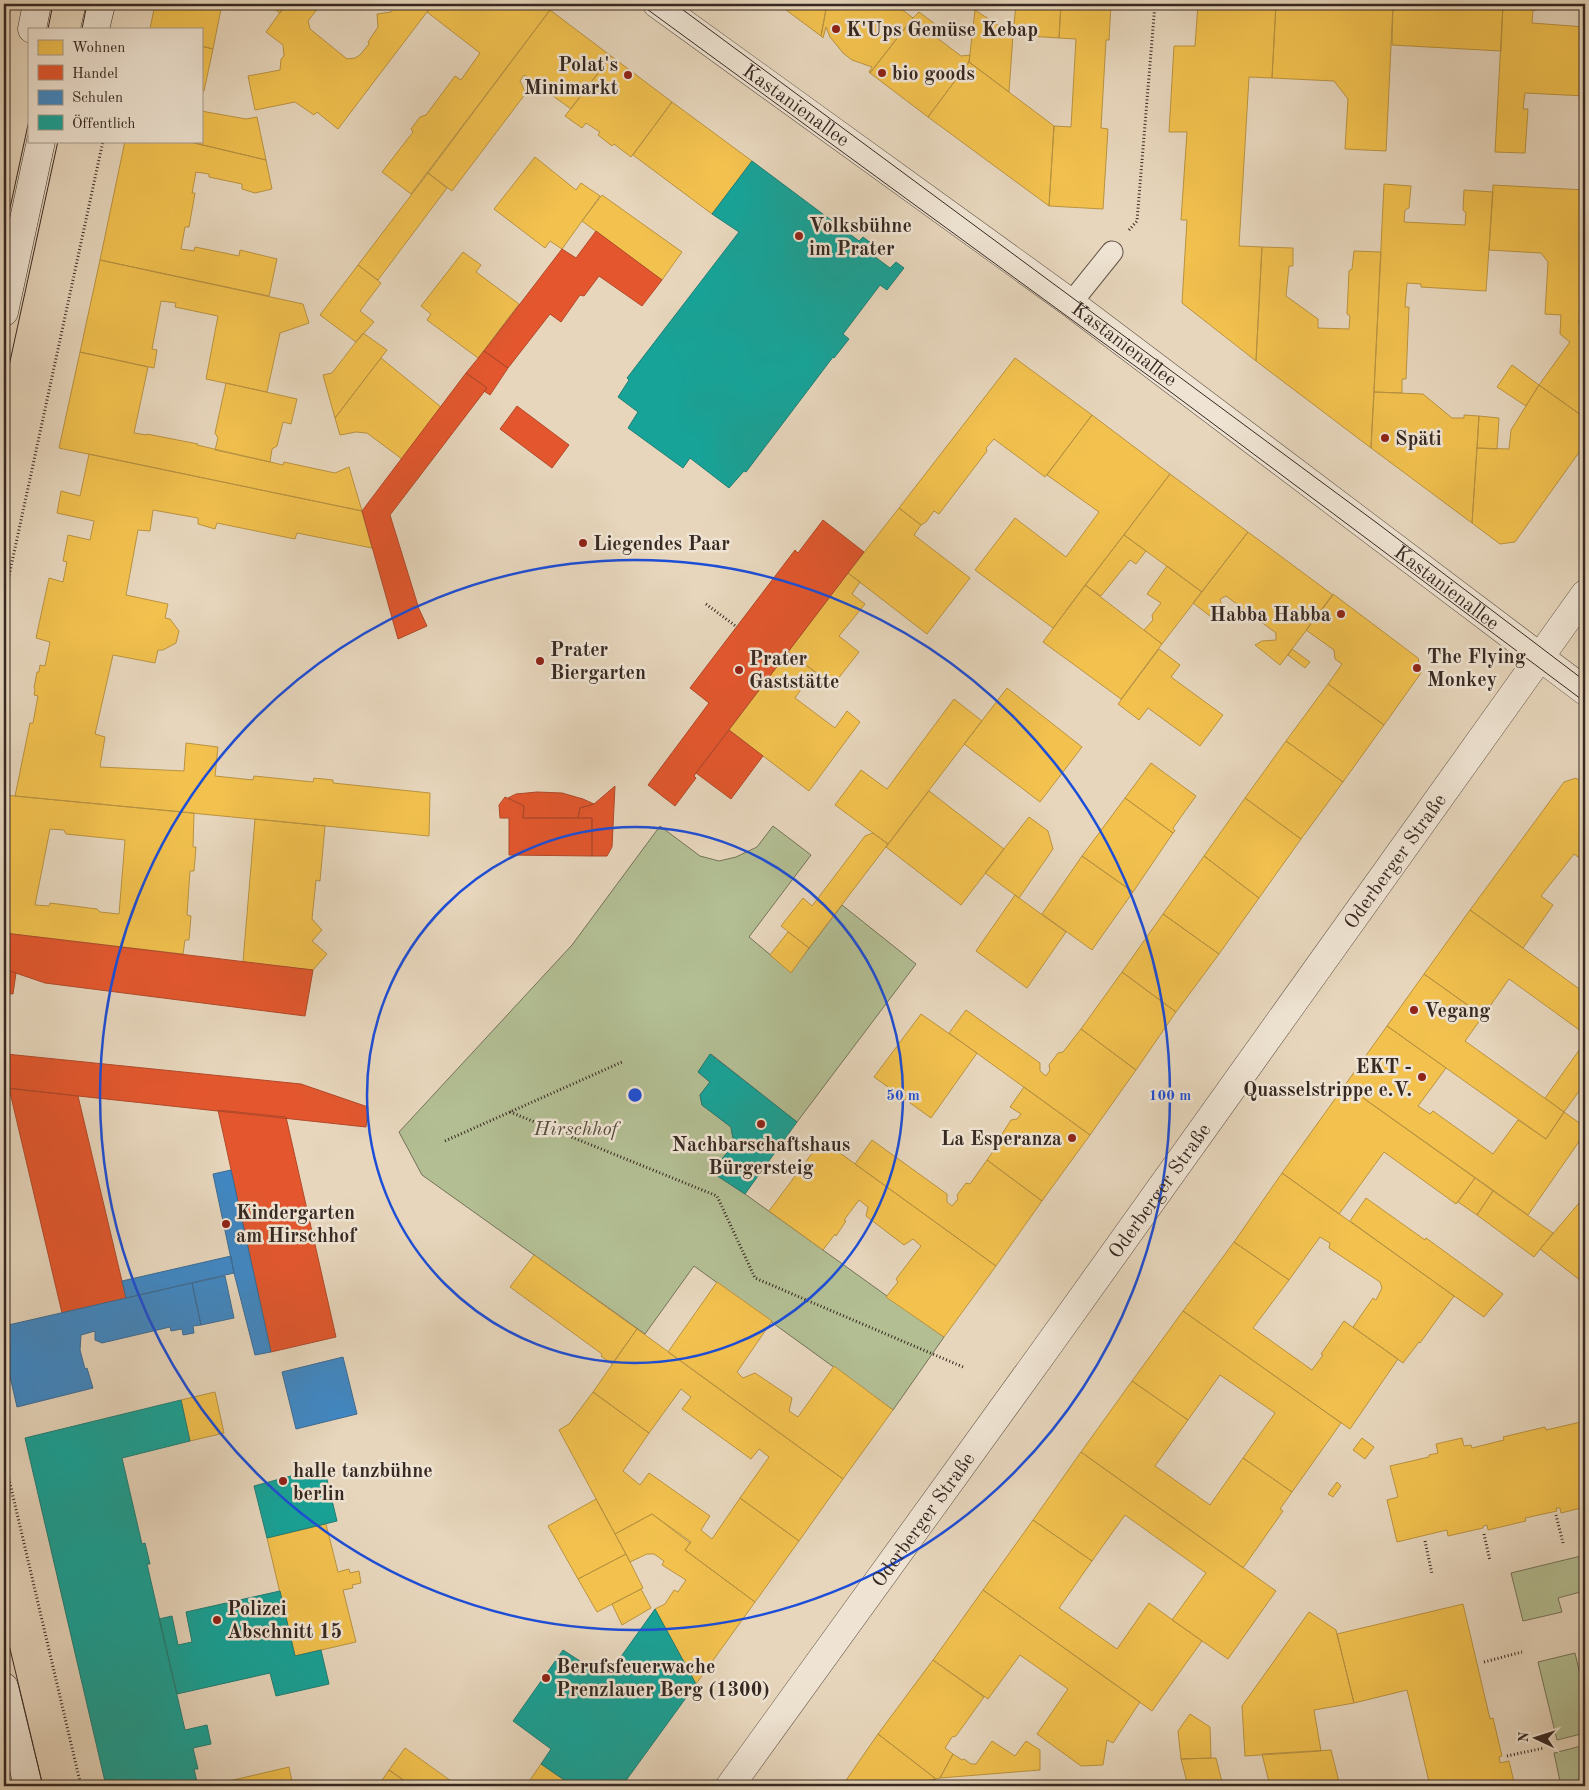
<svg xmlns="http://www.w3.org/2000/svg" width="1589" height="1790" font-family="'Old Standard TT',serif">
	<style>
		.green { fill: #b3be93; stroke: #74735a }
		.homes { fill: #f2c14e; stroke: #ba9341; fill-rule: evenodd }
		.shops { fill: #e4572e; stroke: #b0492a }
		.schools { fill: #3f88c5; stroke: #3c6b94 }
		.public { fill: #17a398; stroke: #207e75 }
		.lines { fill: none; stroke-linecap: round; stroke-linejoin: round }
		.service-casing { stroke: #625448; stroke-width: 23 }
		.minor-casing { stroke: #625448; stroke-width: 29 }
		.tertiary-casing { stroke: #625448; stroke-width: 29 }
		.secondary-casing { stroke: #362822; stroke-width: 29 }
		.path { stroke: #362822; stroke-width: 3; stroke-dasharray: 1 2.5; stroke-linecap: butt }
		.service { stroke: #efe4d3; stroke-width: 21 }
		.minor { stroke: #efe4d3; stroke-width: 28 }
		.tertiary { stroke: #efe4d3; stroke-width: 28 }
		.secondary { stroke: #efe4d3; stroke-width: 28 }
		.tram { stroke: #362822; stroke-width: 1 }
		.ring { fill: none; stroke: #1d4ed8; stroke-width: 2.5 }
		.poi-dot { fill: #8f2418; stroke: #efe4d3; stroke-width: 2 }
		.labels { text-anchor: middle; stroke-width: 5; stroke-linejoin: round; paint-order: stroke }
		.poi-label { font-size: 20px; font-weight: bold; fill: #362822; stroke: #efe4d3; text-anchor: start }
		.street-label { font-size: 20px; fill: #362822; stroke: #efe4d3 }
		.park-label { font-size: 20px; font-style: italic; fill: #554e3e; stroke: #efe4d3 }
		.centre { fill: #1d4ed8; stroke: #efe4d3; stroke-width: 2.5 }
		.ring-label { font-size: 15px; text-anchor: middle; font-weight: bold; fill: #1d4ed8; stroke: #efe4d3; stroke-width: 5; stroke-linejoin: round; paint-order: stroke }
	</style>
	<rect width="100%" height="100%" fill="#e7d6bc"/>
	<filter id="stains"><feTurbulence type="fractalNoise" baseFrequency=".004" numOctaves="4"/><feColorMatrix values="0 0 0 0 .2 0 0 0 0 .09 0 0 0 0 .02 0 0 0 .5 -.17"/></filter>
	<radialGradient id="worn" r=".72"><stop offset=".6" stop-color="#630" stop-opacity="0"/><stop offset="1" stop-color="#630" stop-opacity=".3"/></radialGradient>
	<path class="green" d="M660,826L700,856L719,861L736,857L757,847L773,826L811,855L749,937L791,972L842,905L916,964L797,1122L711,1054L698,1072L710,1082L700,1095L702,1105L731,1127L734,1144L715,1168L716,1175L745,1194L944,1337L893,1410L694,1266L645,1334L422,1175L399,1132L572,945Z
		M1585,1555V1594L1584,1591L1558,1598L1562,1612L1523,1621L1511,1573Z
		M1575,1653L1585,1696V1733L1557,1740L1538,1662Z
		M1585,1745V1786H1561L1554,1753Z"/>
	<path class="homes" d="M155,4H222L213,49L201,46V29H150Z
		M267,4H286L280,13Z
		M286,4H321L308,21L310,29L347,59L355,58L360,55L369,44L368,42L378,27L377,14L391,12L397,4H433L338,129L317,112L314,115L295,102L255,110L248,76L280,70L281,59L284,56L283,45L266,32Z
		M433,4H542L550,10L411,194L382,172L413,132L411,129L420,117L426,115L455,76L461,80L480,53L427,12Z
		M778,4H827L821,36Z
		M827,4H895L913,18L870,73L869,72L872,67L852,60L843,53L830,37L826,27L823,38L821,36Z
		M1016,4H1061L1059,38L1013,35Z
		M1061,4H1111L1109,40H1106L1101,128L1108,129L1103,209L1049,206L1054,126L1071,127L1076,39L1059,38Z
		M1198,4H1276L1272,78L1249,77L1239,246L1262,247L1256,361L1182,303L1187,220H1181L1187,132H1169L1174,46H1195Z
		M1276,4H1393L1386,151L1345,149L1348,99L1334,81L1272,78Z
		M1393,4H1503L1501,51L1392,45Z
		M1503,4H1537V10H1533L1532,23L1585,27V96L1525,93L1523,109H1528L1525,153L1495,152Z
		M550,10L611,56L571,109L524,75L520,81L526,93L452,191L428,173Z
		M975,10L1013,35L1009,92L969,62Z
		M919,12L939,27L933,35L912,19Z
		M912,19L961,56L970,55L969,62L928,117L870,73Z
		M201,46L213,49L204,91H201Z
		M611,56L672,102L631,157L614,144L612,146L598,135L600,132L586,123L582,128L565,116Z
		M969,62L1054,126L1049,206L928,117Z
		M672,102L752,161L712,214L633,155Z
		M201,111L246,119L257,117L266,160L186,141H201Z
		M125,141H186L266,160L272,189L255,193L242,189V184L209,177V174L196,172L192,193H195L189,227H185L181,249L194,251L195,247L239,256L240,250L277,259L269,296L100,260Z
		M535,157L576,190L581,183L600,196L562,249L550,241L545,248L494,209Z
		M428,173L447,188L378,280L358,265Z
		M1384,184L1411,186L1409,208L1405,210L1404,222L1465,225L1466,213L1463,210L1464,190L1493,192L1486,291L1421,287V284L1407,283L1405,307H1409L1406,379H1402V393L1374,392Z
		M1493,185L1585,190V229L1579,323L1585,328V418L1539,385L1570,342L1560,334L1561,315L1545,314L1548,262L1541,253L1489,250Z
		M602,195L682,252L662,280L582,221Z
		M1262,247L1293,248V266H1289L1286,296L1318,319V328L1349,329L1350,316L1347,314L1349,271L1352,269L1354,251L1381,252L1371,448L1256,361Z
		M463,252L481,265L476,272L519,304L478,358L427,320L431,314L421,306Z
		M100,260L303,304L309,323L280,333L267,392L206,379L218,316L175,307L176,303L161,301L152,349L157,350L154,368L80,352Z
		M358,265L381,283L360,311L374,322L356,342L320,315Z
		M1582,293L1585,295V328L1579,323Z
		M363,333L387,350L335,418L323,375L332,373Z
		M80,352L148,367L134,433L147,435V434L198,444L197,445L283,465L284,462L335,473L349,467L362,511L59,448Z
		M381,358L441,407L402,459L367,433L356,432L340,435L335,418Z
		M1015,358L1092,415L1045,477L994,439L986,448L987,451L939,514L934,511L926,522L921,525L899,508Z
		M1512,365L1539,385L1526,406L1497,387Z
		M226,383L297,399L291,424L283,422L277,446L272,449L270,462L215,450L218,438L215,433Z
		M1539,385L1585,418V444L1515,542L1500,544L1472,523L1477,448L1509,449L1511,430Z
		M1374,392L1423,394L1452,418H1464V415L1479,416L1472,523L1371,448Z
		M1092,415L1170,474L1053,628L975,570L1015,518L1066,557L1099,512L1047,475Z
		M1479,416L1499,418L1497,449L1477,448Z
		M89,454L362,511L372,548L297,533L295,539L217,523L215,529L198,524V518L153,510L150,531L138,530L126,595L168,604L165,618L170,619L179,631L176,643L163,650H158L155,663L113,655L95,734L105,737L100,767L184,771L186,743L218,747L215,776L253,780L254,776L313,782L314,778L333,780V783L430,793L429,836L15,796L30,723H33L38,696L34,695L35,689L34,688L37,672H39L40,665L45,666L50,642L36,638L49,578L63,582L67,562L63,561L68,535L90,540L94,521L57,513L61,491L80,496Z
		M1170,474L1248,532L1202,592L1124,535Z
		M899,508L921,525L914,535L970,578L927,634L848,573Z
		M1248,532L1333,595L1280,665L1255,645L1262,641L1276,640V633L1226,596L1220,599L1224,612L1219,623L1193,603Z
		M1124,535L1146,551L1136,564L1130,560L1101,596L1085,585Z
		M1167,566L1202,592L1162,644L1144,630L1153,620L1152,615L1161,603L1147,594Z
		M848,573L860,582L852,594L865,604L839,636L859,652L833,685L788,652Z
		M1085,585L1162,644L1121,699L1043,642Z
		M1333,594L1418,658L1421,673L1384,725L1328,684L1342,664L1335,659L1334,650L1306,630Z
		M1159,649L1180,665L1171,677L1223,715L1200,746L1148,708L1139,720L1118,704Z
		M1292,649L1310,662L1305,668L1288,655Z
		M788,652L814,671L795,698L835,728L847,711L860,722L809,791L729,730Z
		M1328,684L1384,725L1343,782L1286,741Z
		M1007,688L1082,747L1040,802L964,744Z
		M954,699L982,721L888,844L835,805L861,770L887,789Z
		M1286,741L1343,782L1301,839L1245,798Z
		M1151,763L1196,796L1173,828L1175,831L1173,833L1125,798Z
		M1576,778L1585,786V862L1574,854L1541,896L1553,905L1523,948L1470,910L1564,782Z
		M929,791L1004,849L961,905L886,847Z
		M4,795L194,813L193,847H196L194,871H190L187,915L191,916L189,940H185L183,954L4,933ZM50,829L64,830L66,834L125,840L119,914L100,912L97,909L50,903L49,906L35,905Z
		M1125,798L1173,833L1133,892L1082,856Z
		M1245,798L1301,839L1259,898L1204,856Z
		M1029,817L1048,831L1053,849L1019,898L985,873Z
		M255,819L325,826L320,881L316,880L312,919L322,930L312,941L327,954L313,970L243,962Z
		M873,833L888,844L809,948L781,926L803,898L812,906L865,836Z
		M1082,856L1133,892L1092,950L1042,914Z
		M1204,856L1259,898L1219,954L1163,914Z
		M1015,895L1066,932L1027,988L976,951Z
		M1470,910L1585,993V1034L1509,979L1483,1016L1424,974Z
		M1163,914L1219,954L1176,1012L1122,972Z
		M788,932L809,948L791,973L770,955Z
		M1122,972L1176,1012L1136,1070L1081,1029Z
		M1424,974L1483,1016L1465,1041L1564,1112L1546,1139L1387,1026Z
		M966,1010L1040,1063V1071L1046,1076L1050,1070L1049,1065L1058,1053L1063,1052L1081,1029L1136,1070L1090,1135L949,1033Z
		M921,1014L977,1053L931,1118L874,1077Z
		M1387,1026L1446,1068L1418,1106L1430,1114L1433,1111L1493,1154L1518,1120L1546,1139L1564,1112L1585,1127V1133L1528,1215L1345,1085Z
		M1585,1042V1083L1564,1112L1545,1098Z
		M1345,1085L1475,1178L1456,1204L1384,1152L1339,1214L1282,1173Z
		M1024,1087L1090,1135L1042,1201L987,1160L1004,1136L1002,1134L1011,1120L1017,1119L1021,1114L1010,1107Z
		M822,1140L996,1266L944,1337L886,1297L898,1282L896,1279L921,1246L913,1239L904,1245L866,1216L868,1207L859,1200L844,1220L846,1221L836,1236L835,1234L823,1250L769,1211Z
		M872,1140L947,1194V1202L952,1206L958,1199L957,1195L966,1183L970,1184L987,1160L1042,1201L996,1266L855,1164Z
		M1282,1173L1454,1296L1420,1343L1419,1342L1403,1363L1353,1327L1373,1298L1376,1300L1382,1288L1380,1282L1329,1248L1330,1243L1320,1237L1289,1280L1234,1242Z
		M1475,1178L1493,1191L1477,1215L1458,1202Z
		M1493,1191L1553,1233L1534,1257L1477,1215Z
		M1585,1196V1284L1540,1249Z
		M1366,1198L1425,1240L1426,1238L1503,1294L1484,1317L1454,1296L1350,1221Z
		M1234,1242L1289,1280L1253,1328L1312,1370L1323,1355L1321,1354L1344,1321L1398,1359L1350,1429L1183,1311Z
		M534,1255L637,1329L612,1364L601,1356L602,1354L510,1287Z
		M717,1282L772,1321L737,1372L743,1378L755,1373L792,1398L789,1411L798,1417L834,1366L893,1410L843,1479L668,1352Z
		M1183,1311L1341,1423L1292,1492L1243,1458L1275,1413L1220,1375L1188,1420L1132,1381Z
		M637,1329L843,1479L799,1541L740,1498L769,1457L759,1449L751,1459L682,1409L691,1397L681,1389L649,1433L593,1392Z
		M1132,1381L1188,1420L1155,1466L1210,1505L1243,1458L1292,1492L1280,1509L1283,1511L1243,1568L1081,1452Z
		M215,1392L224,1433L190,1441L181,1400Z
		M593,1392L649,1433L623,1471L640,1485L649,1473L710,1516L701,1530L712,1539L740,1498L799,1541L755,1602L685,1550L691,1542L652,1514L615,1534L559,1430L569,1424Z
		M1585,1421V1507L1561,1513L1560,1508H1556L1557,1511L1525,1518L1526,1521L1488,1530L1487,1525L1483,1526V1528L1448,1536L1447,1530L1397,1542L1387,1500L1398,1497L1390,1466L1429,1457V1455L1438,1453L1436,1444L1462,1438L1464,1446L1471,1445L1472,1448L1504,1440L1503,1437L1545,1427L1546,1430Z
		M1362,1438L1374,1447L1365,1459L1353,1450Z
		M1081,1452L1276,1591L1228,1659L1172,1620L1206,1573L1125,1515L1092,1561L1033,1520Z
		M1337,1482L1341,1486L1333,1497L1328,1494Z
		M596,1499L626,1554L578,1579L548,1526Z
		M652,1514L690,1543L685,1550L755,1602L696,1684L655,1609L665,1604L674,1590L678,1592L686,1580L662,1565L664,1561L654,1554H647L630,1562L615,1534Z
		M1033,1520L1092,1561L1059,1608L1117,1649L1149,1603L1202,1641L1152,1711L983,1590Z
		M326,1524L338,1572L349,1569L350,1573L359,1571L361,1583L352,1585L353,1588L343,1590L356,1642L295,1656L267,1538Z
		M626,1554L643,1588L597,1612L578,1579Z
		M641,1589L651,1608L622,1625L612,1604Z
		M983,1590L1140,1702L1113,1743L1107,1740L1103,1765L1081,1766L1037,1734L1068,1689L1020,1655L988,1699L933,1660Z
		M1463,1604L1490,1719L1493,1718L1502,1756L1499,1757L1500,1763L1509,1761L1515,1786H1430L1407,1690L1354,1703L1337,1634Z
		M1309,1612L1336,1630L1354,1703L1314,1710L1321,1751L1245,1756L1242,1706Z
		M933,1660L984,1697L956,1736L952,1737L945,1748L953,1754L940,1778L936,1779L878,1734Z
		M1190,1714L1210,1727L1211,1758L1181,1759L1178,1731Z
		M878,1734L936,1779L918,1783V1786H842Z
		M992,1741L1015,1756L1026,1741L1040,1750V1770L940,1778L953,1754L962,1760L964,1759L971,1764H976Z
		M405,1748L458,1786H412L389,1770Z
		M1331,1750L1340,1786H1270L1262,1754Z
		M1216,1758L1223,1786H1188L1181,1759Z
		M541,1764L573,1786H538L530,1780Z
		M289,1767L293,1786H208Z
		M389,1770L412,1786H378Z"/>
	<path class="shops" d="M596,231L662,280L642,306L599,276L584,296L580,295L561,322L550,314L508,368L484,351L562,249L576,258Z
		M484,351L508,368L490,395L484,391L487,388L466,373Z
		M466,373L487,388L390,515L419,609L427,626L398,639L362,511Z
		M517,406L569,445L552,468L500,429Z
		M823,520L864,552L696,773L694,776L696,778L675,806L648,785L709,703L690,688L795,550L798,553Z
		M729,730L763,756L731,799L696,773Z
		M615,786L612,847L607,856H592V818H578L580,808L594,804Z
		M537,792L562,793L583,799L594,804L580,808L578,818H523L524,806L508,798L516,794Z
		M505,797L524,806L523,818H592V856L509,855V818H500L499,805Z
		M4,933L313,970L305,1016L45,983L4,969Z
		M4,969L16,973L13,994L4,993Z
		M5,1046L6,1054L301,1084L368,1107L366,1127L4,1088Z
		M9,1088L78,1096L126,1298L62,1313Z
		M218,1110L286,1117L336,1337L271,1352Z"/>
	<path class="schools" d="M231,1170L271,1352L255,1355L234,1273L213,1174Z
		M231,1256L234,1273L126,1298L122,1281Z
		M225,1276L234,1318L201,1325L192,1283Z
		M192,1283L201,1325L193,1326L194,1333L183,1335L182,1329L171,1331L170,1327L102,1343L95,1340V1331L81,1335L80,1350L85,1369L87,1368L93,1388L17,1407L4,1350V1326Z
		M343,1357L357,1414L296,1429L282,1372Z"/>
	<path class="public" d="M752,161L859,241L863,237L871,243L866,250L890,268L896,262L904,268L887,290L880,285L843,334L849,339L834,358L833,357L746,472L744,471L729,488L690,458L683,468L628,428L638,412L618,397L629,380L627,378L739,232L712,214Z
		M710,1054L797,1122L745,1194L716,1175L715,1168L734,1144L731,1127L702,1105L700,1095L710,1082L698,1072Z
		M181,1400L190,1441L122,1458L142,1544L145,1543L150,1564H147L185,1730L207,1725L211,1744L193,1748L198,1769H194L198,1786H106L25,1438Z
		M324,1467L337,1521L267,1538L254,1486Z
		M280,1591L295,1656L321,1650L329,1684L276,1696L270,1673L177,1694L159,1619L172,1616L178,1645L192,1642L186,1612Z
		M655,1609L696,1684L622,1786H573L541,1764L551,1749L513,1721L563,1650L603,1676L612,1663L615,1665Z"/>
	<g class="lines">
		<defs>
			<path id="service" d="M1071,303L1112,252"/>
			<g id="minor">
				<path id="s1" d="M730,1786L1045,1350L1585,594"/>
			</g>
			<g id="tertiary">
				<path id="s2" d="M657,4L1071,303L1585,691"/>
			</g>
			<path id="secondary" d="M32,29L37,4
				M95,29L101,4
				M4,312L41,141
				M4,1687L28,1786"/>
		</defs>
		<use href="#service" class="service-casing"/>
		<use href="#minor" class="minor-casing"/>
		<use href="#tertiary" class="tertiary-casing"/>
		<use href="#secondary" class="secondary-casing"/>
		<path class="path" d="M1129,230L1137,221L1155,4
			M4,599L103,141
			M706,604L737,627
			M510,1112L717,1196L755,1278L963,1367
			M445,1141L622,1062
			M4,1458L81,1786
			M1556,1515L1563,1543
			M1484,1534L1490,1561
			M1425,1541L1432,1574
			M1484,1662L1522,1652
			M1507,1756L1544,1748"/>
		<use href="#service" class="service"/>
		<use href="#minor" class="minor"/>
		<use href="#tertiary" class="tertiary"/>
		<use href="#secondary" class="secondary"/>
		<path class="tram" d="M640,4L1172,393L1585,702
			M675,4L1377,523L1585,681
			M48,29L53,4
			M82,29L87,4
			M4,236L29,120
			M4,389L58,141
			M4,1624L43,1786
			M4,1766L9,1786"/>
	</g>
	<g class="ring">
		<circle cx="635" cy="1095" r="268"/>
		<circle cx="635" cy="1095" r="535"/>
	</g>
	<g class="poi-dot">
		<circle cx="836" cy="29" r="5"/>
		<circle cx="882" cy="73" r="5"/>
		<circle cx="628" cy="75" r="5"/>
		<circle cx="799" cy="236" r="5"/>
		<circle cx="1385" cy="438" r="5"/>
		<circle cx="583" cy="543" r="5"/>
		<circle cx="1341" cy="614" r="5"/>
		<circle cx="540" cy="661" r="5"/>
		<circle cx="1417" cy="668" r="5"/>
		<circle cx="739" cy="670" r="5"/>
		<circle cx="1414" cy="1010" r="5"/>
		<circle cx="1422" cy="1077" r="5"/>
		<circle cx="761" cy="1124" r="5"/>
		<circle cx="1072" cy="1138" r="5"/>
		<circle cx="226" cy="1224" r="5"/>
		<circle cx="283" cy="1481" r="5"/>
		<circle cx="217" cy="1620" r="5"/>
		<circle cx="546" cy="1678" r="5"/>
	</g>
	<g class="labels">
		<g class="poi-label">
			<text x="846" y="36">K'Ups Gemüse Kebap</text>
			<text x="618" y="71" text-anchor="end">Polat's<tspan x="618" dy="23">Minimarkt</tspan></text>
			<text x="892" y="80">bio goods</text>
			<text x="809" y="232">Volksbühne<tspan x="809" dy="23">im Prater</tspan></text>
			<text x="1395" y="445">Späti</text>
			<text x="593" y="550">Liegendes Paar</text>
			<text x="1331" y="621" text-anchor="end">Habba Habba</text>
			<text x="550" y="656">Prater<tspan x="550" dy="23">Biergarten</tspan></text>
			<text x="1427" y="663">The Flying<tspan x="1427" dy="23">Monkey</tspan></text>
			<text x="749" y="665">Prater<tspan x="749" dy="23">Gaststätte</tspan></text>
			<text x="1424" y="1017">Vegang</text>
			<text x="1412" y="1073" text-anchor="end">EKT -<tspan x="1412" dy="23">Quasselstrippe e.V.</tspan></text>
			<text x="1062" y="1145" text-anchor="end">La Esperanza</text>
			<text x="761" y="1151" text-anchor="middle">Nachbarschaftshaus<tspan x="761" dy="23">Bürgersteig</tspan></text>
			<text x="236" y="1219">Kindergarten<tspan x="236" dy="23">am Hirschhof</tspan></text>
			<text x="293" y="1477">halle tanzbühne<tspan x="293" dy="23">berlin</tspan></text>
			<text x="227" y="1615">Polizei<tspan x="227" dy="23">Abschnitt 15</tspan></text>
			<text x="556" y="1673">Berufsfeuerwache<tspan x="556" dy="23">Prenzlauer Berg (1300)</tspan></text>
		</g>
		<g class="street-label">
			<text dy="7" stroke="none"><textPath href="#s2" startOffset="172">Kastanienallee</textPath></text>
			<text dy="7" stroke="none"><textPath href="#s2" startOffset="578">Kastanienallee</textPath></text>
			<text dy="7" stroke="none"><textPath href="#s2" startOffset="982">Kastanienallee</textPath></text>
			<text dy="7" stroke="none"><textPath href="#s1" startOffset="1139">Oderberger Straße</textPath></text>
			<text dy="7" stroke="none"><textPath href="#s1" startOffset="734">Oderberger Straße</textPath></text>
			<text dy="7" stroke="none"><textPath href="#s1" startOffset="329">Oderberger Straße</textPath></text>
		</g>
		<g class="park-label">
			<text x="576" y="1135">Hirschhof</text>
		</g>
	</g>
	<circle cx="635" cy="1095" r="8" class="centre"/>
	<g class="ring-label">
		<text x="903" y="1100">50 m</text>
		<text x="1170" y="1100">100 m</text>
	</g>
	<rect width="1589" height="1790" fill="none" stroke="#e7d6bc" stroke-width="20"/>
	<rect x="5" y="5" width="1579" height="1780" fill="none" stroke="#362822" stroke-width="2.5"/>
	<rect x="10" y="10" width="1569" height="1770" fill="none" stroke="#362822"/>
	<rect x="28" y="28" width="175" height="115" fill="#efe4d3" stroke="#a5998c"/>
	<rect x="38" y="40" width="25" height="15" fill="#f2c14e" stroke="#a5998c"/>
	<text x="72" y="52" font-size="15" fill="#362822">Wohnen</text>
	<rect x="38" y="65" width="25" height="15" fill="#e4572e" stroke="#a5998c"/>
	<text x="72" y="78" font-size="15" fill="#362822">Handel</text>
	<rect x="38" y="90" width="25" height="15" fill="#3f88c5" stroke="#a5998c"/>
	<text x="72" y="102" font-size="15" fill="#362822">Schulen</text>
	<rect x="38" y="115" width="25" height="15" fill="#17a398" stroke="#a5998c"/>
	<text x="72" y="128" font-size="15" fill="#362822">Öffentlich</text>
	<g transform="translate(1536 1738) rotate(274)" stroke="#efe4d3" stroke-width="4" paint-order="stroke">
	<path d="M0-4L9 19L0 12L-9 19Z" fill="#362822"/>
	<text y="-8" font-size="14" font-weight="bold" text-anchor="middle" fill="#362822">N</text>
	</g>
	<rect width="100%" height="100%" filter="url(#stains)"/>
	<rect width="100%" height="100%" fill="url(#worn)"/>
</svg>
